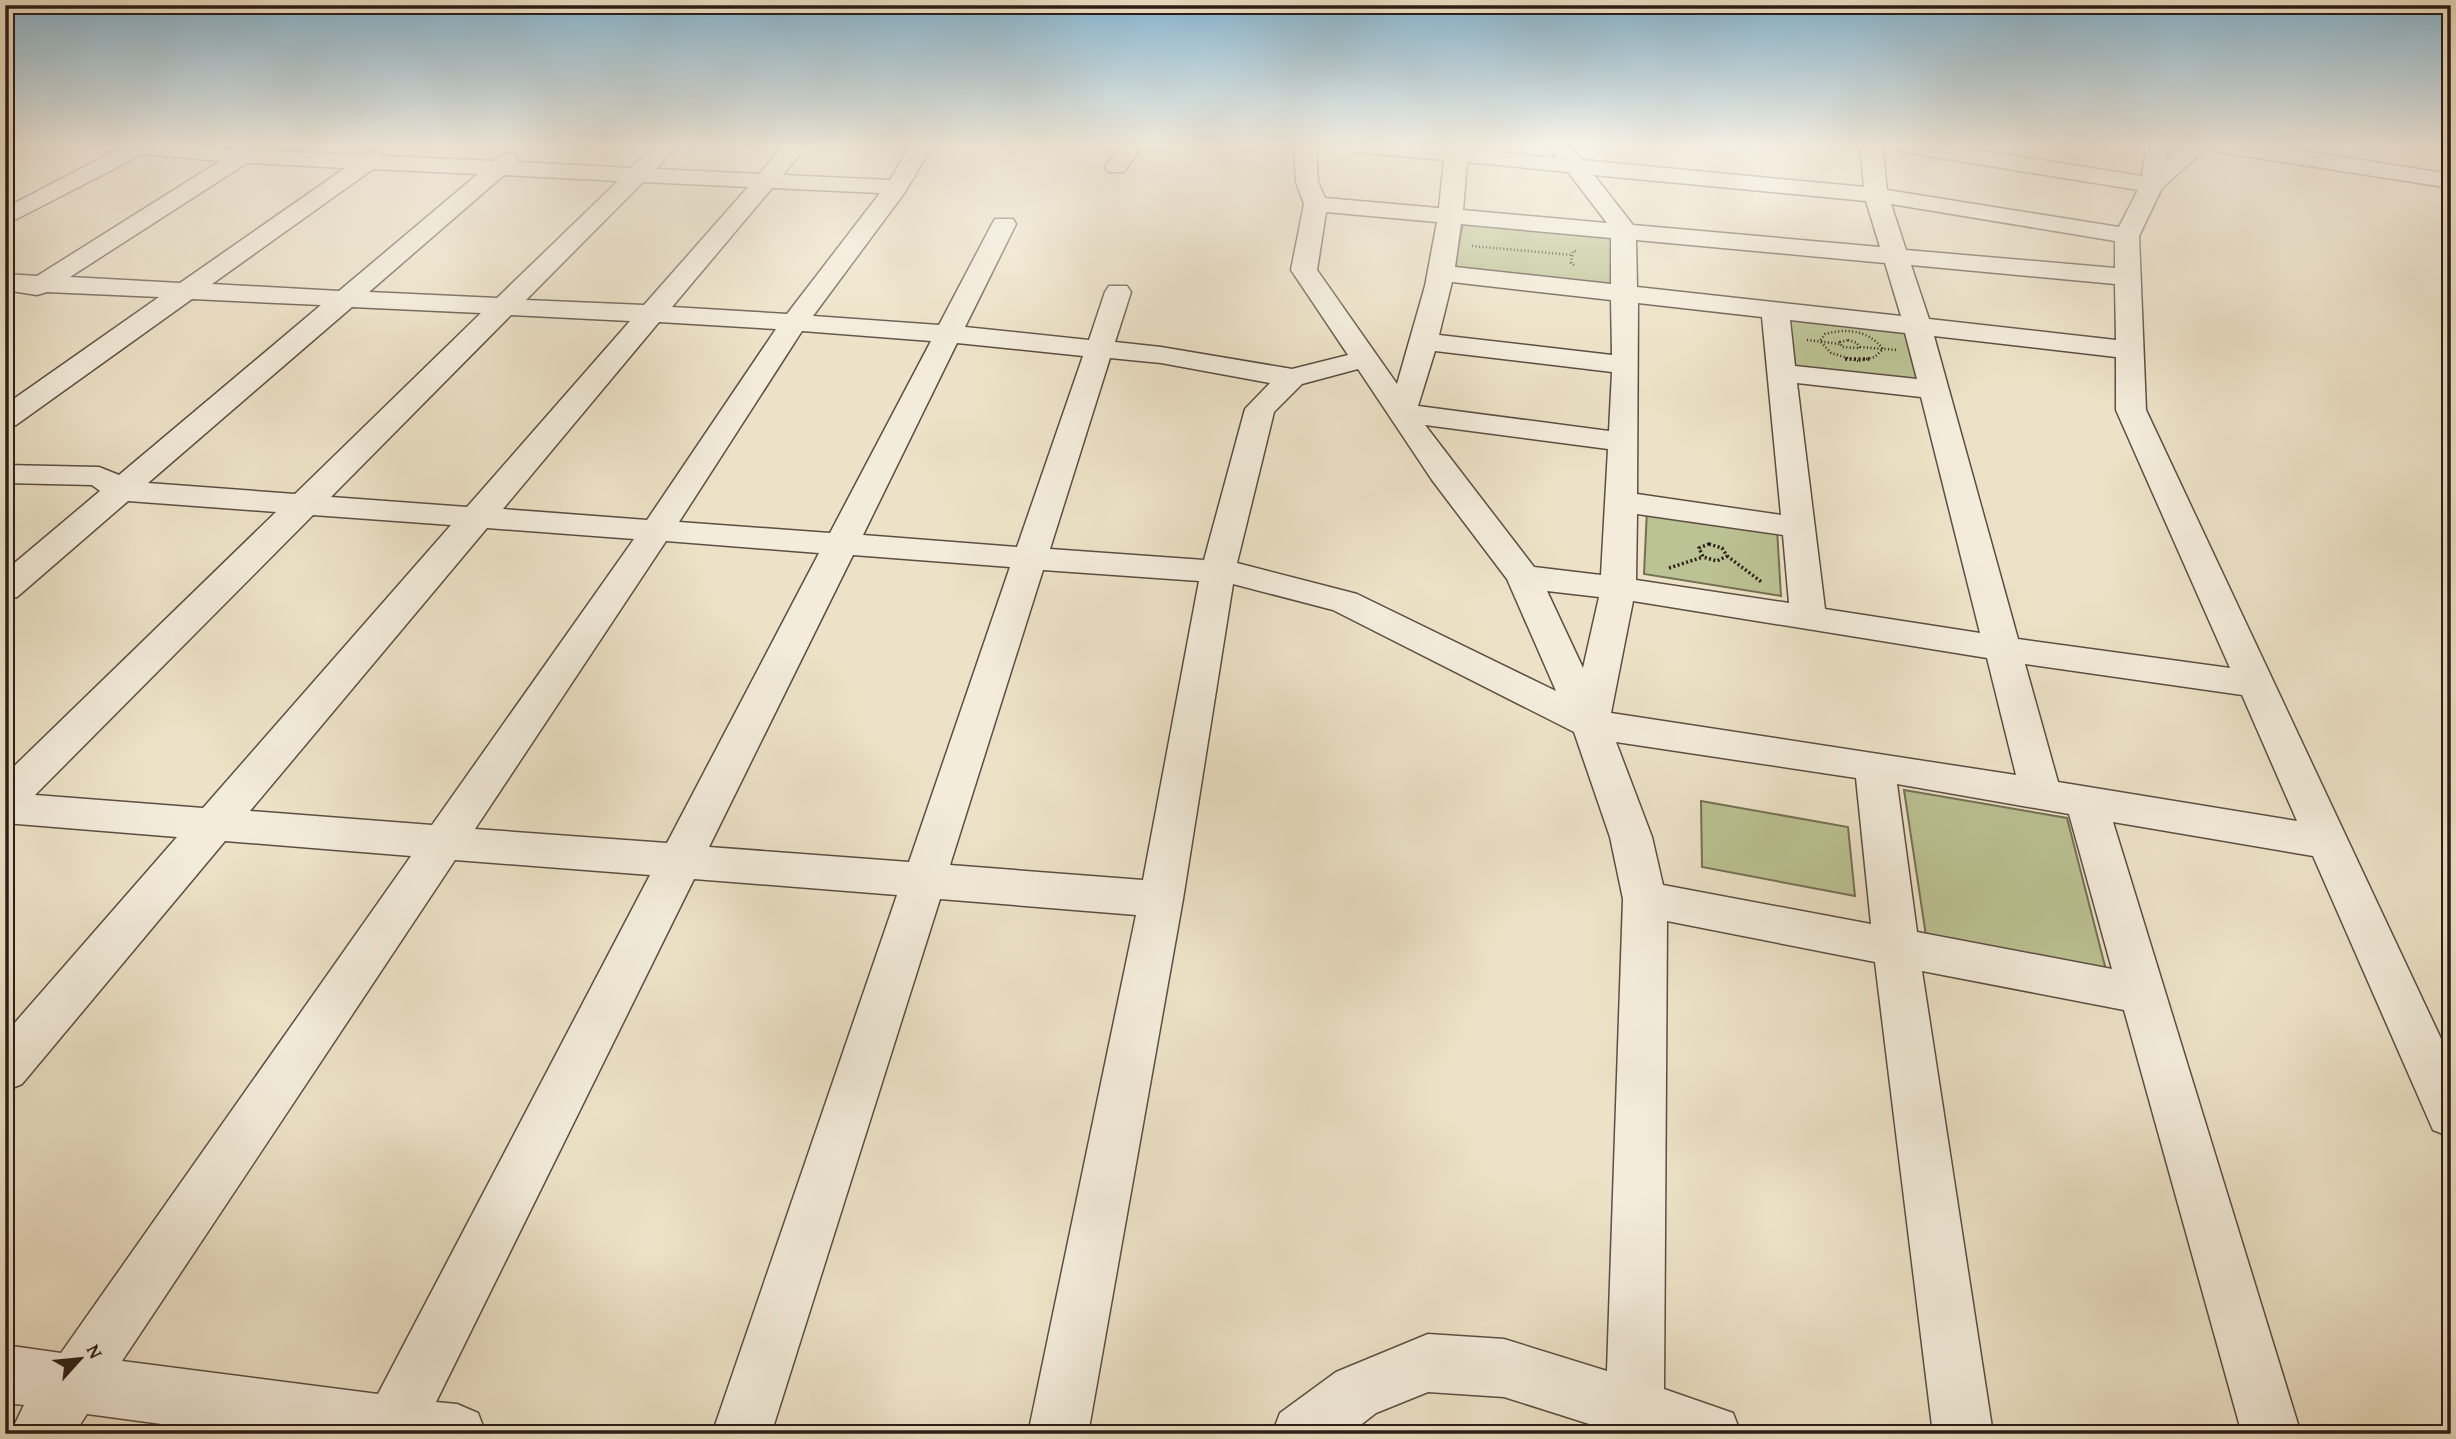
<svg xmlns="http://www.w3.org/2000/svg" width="2456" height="1439" font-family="'Gentium Book Plus',serif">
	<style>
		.green { fill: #bbc293; stroke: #747055; stroke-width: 2 }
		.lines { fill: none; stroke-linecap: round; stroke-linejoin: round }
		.minor-casing { stroke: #5c4e43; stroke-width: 3 }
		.path-far1 { stroke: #2c1d17; stroke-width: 2.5; stroke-dasharray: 1 2.5; stroke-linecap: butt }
		.path { stroke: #2c1d17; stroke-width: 3.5; stroke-dasharray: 2 2.5; stroke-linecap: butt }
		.minor { fill: #f3ecdb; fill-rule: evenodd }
	</style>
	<rect width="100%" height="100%" fill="#ede2c7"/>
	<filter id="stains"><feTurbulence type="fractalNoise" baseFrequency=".00286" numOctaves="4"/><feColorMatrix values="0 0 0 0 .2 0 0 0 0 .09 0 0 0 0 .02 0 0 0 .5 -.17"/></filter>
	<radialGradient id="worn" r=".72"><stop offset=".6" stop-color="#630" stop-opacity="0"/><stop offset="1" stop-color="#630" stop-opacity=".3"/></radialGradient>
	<path class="green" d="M1463,222L1617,237L1616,285L1454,269Z
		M1787,315L1906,329L1918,381L1792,366Z
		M1647,509L1777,529L1781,596L1644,574Z
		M1904,790L2067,818L2106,970L1926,936Z
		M1701,801L1848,827L1855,896L1702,867Z"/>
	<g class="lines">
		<defs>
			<path id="minor" d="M126,145L239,149L249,145L259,150L363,155L375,150L385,156L493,161L508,153L516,155L518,162L631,168L654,145H678L656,169L759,174L784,145H807L783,175L890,180L911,145H933L905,192L813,316L939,325L992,224L995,219H1013L1016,224L965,327L1089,340L1105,292L1109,286H1127L1131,292L1115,342L1161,347L1292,369L1348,355L1291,270L1304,204L1296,182L1294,145H1316L1318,182L1325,198L1439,208L1444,160L1354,152L1343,145H1427L1556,158L1546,145H1569L1582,160L1864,187L1860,145H1882L1887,190L2119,227L2138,190L1903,152L1892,145H1946L2142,176L2146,145H2168L2166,161L2185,145H2263L2451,174V188L2218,152L2208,147L2162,188L2139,236L2146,410L2451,1060V1137L2433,1130L2313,856L2113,822L2301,1434H2242L2124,1010L1922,971L1993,1434H1933L1875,962L1667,921L1664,1389L1733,1413L1741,1434H1604L1605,1429L1504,1397L1428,1392L1376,1413L1349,1434H1272L1280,1413L1336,1372L1428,1334L1504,1339L1607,1371L1623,899L1610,837L1574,732L1333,610L1233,584L1183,899L1088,1434H1028L1136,915L940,899L771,1434H712L897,895L694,879L436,1402L457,1404L478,1413L486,1434H236L87,1414L74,1434H10L24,1405L5,1403V1345L61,1353L411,856L225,841L22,1084L5,1091V1034L177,837L5,823V775L276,512L128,501L17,597L5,600V571L100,491L92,485L5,483V465L99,467L119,475L321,305L192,299L16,425L5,428V405L159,297L47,292L37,295L5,290V274L37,276L220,161L143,154L5,225V208ZM1467,162L1568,172L1607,223L1463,210ZM247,163L345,168L180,283L70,277ZM373,169L478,174L339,291L212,284ZM504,175L618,181L497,298L369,292ZM1594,175L1866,201L1880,247L1633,225ZM643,182L748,187L644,305L526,300ZM772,188L880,193L787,314L672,307ZM1891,204L2115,241V268L1906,250ZM1326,212L1437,222L1425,286L1397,384L1317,270ZM1461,224L1611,238V284L1455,267ZM1636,240L1885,263L1901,316L1637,287ZM1911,265L2115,284L2116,340L1929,319ZM1452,282L1611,300L1612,355L1439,335ZM1638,303L1762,317L1781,515L1637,494ZM352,307L481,313L295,494L148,483ZM511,315L630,321L467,507L331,497ZM1790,320L1905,333L1917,379L1795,366ZM659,322L776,329L647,520L503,509ZM802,331L931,341L830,533L679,522ZM1934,336L2116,357V410L2230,668L2018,639ZM957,343L1083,356L1017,547L863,535ZM1435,351L1612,372L1609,431L1418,406ZM1110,358L1161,363L1270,383L1245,409L1204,560L1050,549ZM1358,369L1432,480L1507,579L1556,691L1357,594L1237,563L1274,412L1302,384ZM1797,383L1921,397L1980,633L1825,609ZM1425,425L1608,449L1601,575L1534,567ZM1637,514L1783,535L1789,603L1636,580ZM313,515L451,525L203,808L35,795ZM487,528L634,539L432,825L250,811ZM666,541L819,553L667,843L475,829ZM853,555L1010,567L909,862L709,847ZM1043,570L1199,581L1143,880L950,865ZM1547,591L1599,597L1583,668ZM1633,601L1987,658L2016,775L1611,713ZM2025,664L2242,695L2297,821L2058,782ZM1616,742L1856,778L1871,924L1663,885L1652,837ZM1897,784L2069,814L2112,969L1917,932ZM455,860L650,875L378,1394L122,1361Z
				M1121,145H1143L1124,172H1108L1105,167Z"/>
		</defs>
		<use href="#minor" class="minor-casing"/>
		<path class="path-far1" d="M1472,246L1572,255
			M1574,265L1571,263L1573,251H1576
			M1807,340L1840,344
			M1848,340L1857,343L1860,348L1842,347L1840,342Z
			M1860,347L1897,350
			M1858,361L1831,353L1820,341L1825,334C1847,328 1868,330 1883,349L1875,357L1858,361"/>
		<path class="path" d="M1845,359H1870
			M1709,544L1722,548L1727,556L1717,561L1703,557L1699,548Z
			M1727,556L1763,583
			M1669,568L1703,557"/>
		<use href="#minor" class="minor"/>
	</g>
	<linearGradient id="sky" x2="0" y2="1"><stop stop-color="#88b8d4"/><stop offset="0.42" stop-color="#f7f2e6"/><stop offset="1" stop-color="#f7f2e6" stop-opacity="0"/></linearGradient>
	<rect width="2456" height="347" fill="url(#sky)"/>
	<rect width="2456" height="1439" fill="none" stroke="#ede2c7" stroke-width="28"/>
	<rect x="7" y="7" width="2442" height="1425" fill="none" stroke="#2c1d17" stroke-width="3.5"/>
	<rect x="14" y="14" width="2428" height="1411" fill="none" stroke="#2c1d17" stroke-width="2"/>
	<g transform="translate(80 1359) rotate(63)" stroke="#f3ecdb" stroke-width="5" paint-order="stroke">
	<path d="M0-5L12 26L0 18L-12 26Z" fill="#2c1d17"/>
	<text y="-10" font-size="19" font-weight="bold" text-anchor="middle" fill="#2c1d17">N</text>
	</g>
	<rect width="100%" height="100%" filter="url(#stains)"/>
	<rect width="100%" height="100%" fill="url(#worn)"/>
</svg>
